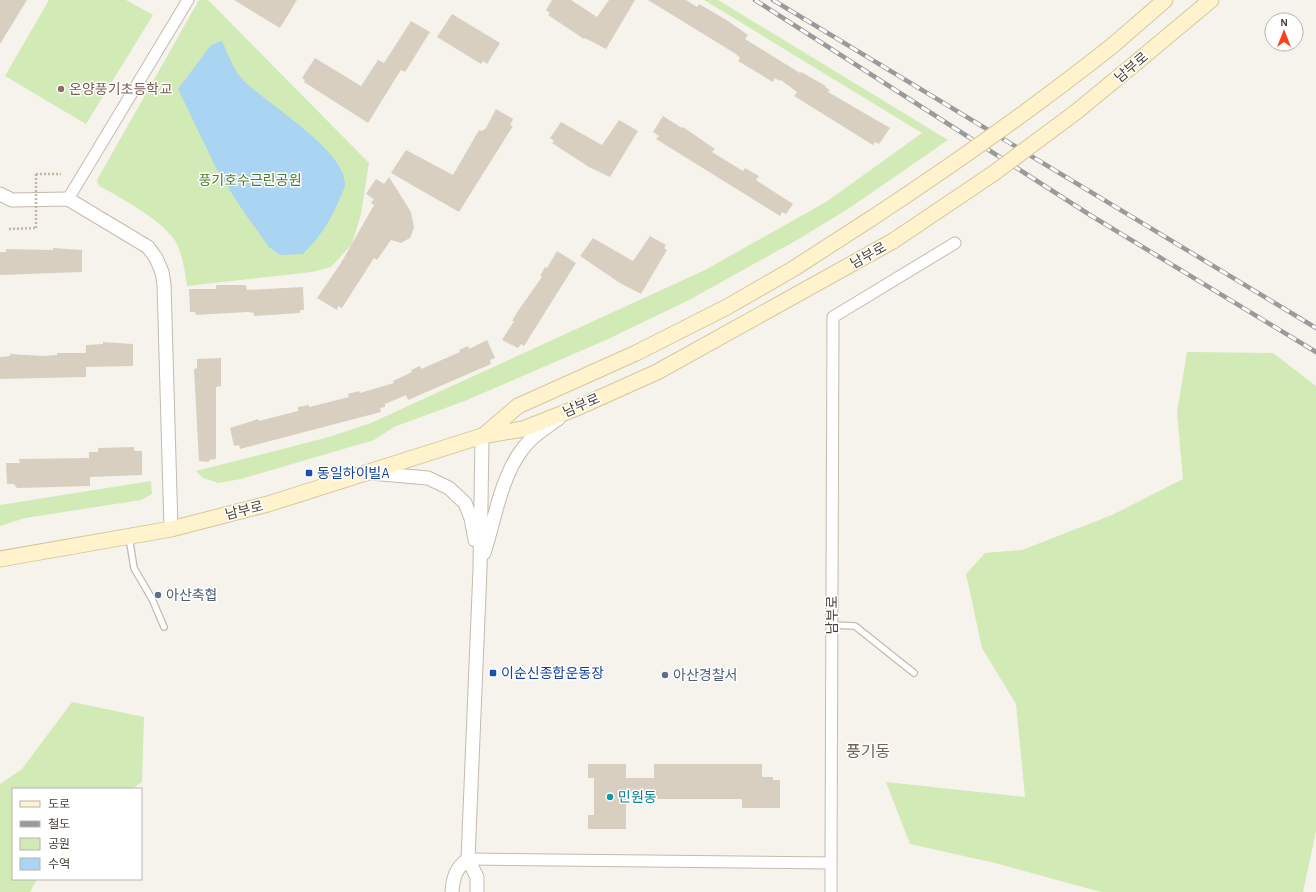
<svg xmlns="http://www.w3.org/2000/svg" width="1316" height="892" font-family="'Alegreya Sans','Noto Sans KR',sans-serif">
	<style>
		.green { fill: #d2eab5 }
		.water { fill: #a9d4f2 }
		.building { fill: #d8cfc1 }
		.lines { fill: none; stroke-linecap: round; stroke-linejoin: round }
		.service-casing { stroke: #c2bbae; stroke-width: 8 }
		.minor-casing { stroke: #c2bbae; stroke-width: 13 }
		.tertiary-casing { stroke: #c2bbae; stroke-width: 15 }
		.secondary-casing { stroke: #d6c79b; stroke-width: 17 }
		.path { stroke: #c4b79f; stroke-width: 2.5; stroke-dasharray: 2 2; stroke-linecap: butt }
		.service { stroke: #fff; stroke-width: 5.5 }
		.minor { stroke: #fff; stroke-width: 11 }
		.tertiary { stroke: #fff; stroke-width: 13 }
		.secondary { stroke: #fff3cd; stroke-width: 15 }
		.rail-casing { stroke: #9a9a9a; stroke-width: 4.5 }
		.rail { stroke: #fff; stroke-width: 3; stroke-dasharray: 9; stroke-linecap: butt }
		.secondary-bridge-casing { stroke: #d6c79b; stroke-width: 17; stroke-linecap: butt }
		.path-bridge { stroke: #c4b79f; stroke-width: 2.5; stroke-dasharray: 2 2; stroke-linecap: butt }
		.secondary-bridge { stroke: #fff3cd; stroke-width: 15 }
		.education-dot { fill: #8d6e63; stroke: #fff; stroke-width: 1.5 }
		.transit-dot { fill: #1a4fb4; stroke: #fff; stroke-width: 1.5 }
		.service-dot { fill: #5c6f8a; stroke: #fff; stroke-width: 1.5 }
		.culture-dot { fill: #0f9aa8; stroke: #fff; stroke-width: 1.5 }
		.labels { text-anchor: middle; stroke-width: 3; stroke-linejoin: round; paint-order: stroke }
		.street-label { font-size: 14px; fill: #4b4439; stroke: #fff }
		.education-label { font-size: 14px; fill: #785e54; stroke: #fff; text-anchor: start }
		.park-label { font-size: 14px; fill: #4a7f2a; stroke: #fff }
		.transit-label { font-size: 14px; fill: #164399; stroke: #fff; text-anchor: start }
		.service-label { font-size: 14px; fill: #4e5e75; stroke: #fff; text-anchor: start }
		.culture-label { font-size: 14px; fill: #0d838f; stroke: #fff; text-anchor: start }
		.quarter-label { font-size: 16px; fill: #6e6250; stroke: #fff }
	</style>
	<rect width="100%" height="100%" fill="#f6f3ec"/>
	<path class="green" d="M49,0H126L153,15L86,124L5,76Z
		M199,0H208L369,163L361,214L352,244L331,267L312,272L187,286C185,272 183,257 177,244C166,222 120,197 99,186L97,180Z
		M704,0H718L948,140L848,209L797,240L689,300L606,340L467,400L394,427L374,440L241,479L218,483L203,478L196,471L329,437L371,423L705,270L826,202L922,133Z
		M1187,352L1273,353L1316,386V831L1303,892H1101L995,863L910,844L886,782L1025,797L1016,704L982,648L966,574L985,553L1022,550L1112,515L1183,479L1177,412Z
		M151,481L152,494L141,500L25,518L0,526V505Z
		M72,702L144,717L142,782L132,789H13V879H37L30,892H0V784L22,769Z"/>
	<path class="water" d="M222,41C228,54 233,70 244,81C267,104 345,150 345,184C345,188 342,194 340,198C331,220 320,237 303,254L280,255L269,247L243,211L217,170L178,89L211,45Z"/>
	<path class="building" d="M0,0H27L0,44Z
		M234,0H297L280,28Z
		M552,0H571L597,17L609,0H635L606,49L585,38L584,39L548,15L550,13L546,10Z
		M648,0H686L697,7L699,4L725,19L748,35L745,39L800,73L801,72L826,86L825,87L830,90L828,92L890,128L879,144L875,142L873,145L794,96L797,92L781,80L780,81L775,78L773,82L738,61L740,58L736,54Z
		M452,14L500,43L487,64L483,61L481,64L437,37Z
		M411,21L430,32L405,72L401,70L399,73L368,123L304,82L305,80L302,78L315,58L361,86L378,60L384,63Z
		M496,109L513,119L510,125L513,126L459,212L391,173L406,150L453,175L479,130L482,131L486,128Z
		M663,116L682,128L683,127L715,149L712,152L743,171L745,168L759,176L756,180L793,204L786,214L782,212L780,216L656,139L659,136L653,132Z
		M619,120L638,131L610,177L589,167L552,143L554,141L550,138L561,122L602,145Z
		M389,177L411,212L414,228L410,238L401,243L391,240L377,260L374,258L342,308L338,306L337,310L317,298L341,263L374,205L371,203L374,199L366,194L376,179L384,184Z
		M650,236L666,245L664,248L667,250L641,294L620,283L580,256L593,238L633,261Z
		M53,248L82,250V272L0,275V252H6V249L53,250Z
		M557,251L576,263L524,346L521,344L518,348L502,340L514,321H512L518,311L542,277L540,276L545,267L547,268Z
		M216,285H246L247,290L303,287L304,310H300V313L254,316V313L248,312L196,315L195,312H190L189,289H216Z
		M487,340L495,358L490,360L491,364L408,400L406,395L385,404V407L380,408L381,412L240,449L239,445L234,446L230,428L258,419L259,421L298,411V407L309,405V407L349,397L348,394L359,391L360,393L394,383L393,381L412,372L411,370L420,366L421,369L460,352L459,350L468,346L469,349Z
		M103,342L133,344V366L86,367V377L0,379V357L10,356V354L45,356L57,355V353H86V345L103,344Z
		M221,358V386L216,387V459L209,460V462L199,461L194,369L197,368V359Z
		M134,447V451H142V475L90,477V486L17,488L14,484H7L6,463H20L19,459L89,458V452H98V448Z
		M588,764H626V778H654V764H762V777H773V780H780V808H742V799H654V793H626V829H588V815H594V778H588Z"/>
	<g class="lines">
		<defs>
			<path id="service" d="M129,537L134,568L152,599L164,627
				M832,625L855,626L914,673"/>
			<path id="minor" d="M68,199L188,0
				M468,859L831,863V892
				M831,863L833,317L955,243"/>
			<path id="tertiary" d="M0,194L12,200L68,199L148,247L156,258L162,272L164,284L171,529
				M370,473L428,478L449,488L465,503L471,518L475,540
				M484,553C494,522 501,478 521,451C530,438 545,428 558,419
				M452,892C453,877 456,868 468,859
				M477,892V877L468,859L480,569L482,436"/>
			<path id="secondary" d="M1112,46L1165,0
				M1138,61L1211,0
				M483,436L518,406L636,353L727,307L793,269L872,218
				M0,559L171,529L268,504L482,436L523,429L579,407L657,372L893,241"/>
		</defs>
		<use href="#service" class="service-casing"/>
		<use href="#minor" class="minor-casing"/>
		<use href="#tertiary" class="tertiary-casing"/>
		<use href="#secondary" class="secondary-casing"/>
		<path class="path" d="M36,174H61
			M9,229L36,228"/>
		<use href="#service" class="service"/>
		<use href="#minor" class="minor"/>
		<use href="#tertiary" class="tertiary"/>
		<use href="#secondary" class="secondary"/>
		<defs>
			<path id="rail" d="M755,0L1090,215L1316,352
				M773,0L1316,328"/>
		</defs>
		<use href="#rail" class="rail-casing"/>
		<use href="#rail" class="rail"/>
		<defs>
			<path id="secondary-bridge" d="M872,218C954,164 1035,107 1112,46
				M893,241L994,173L1076,112L1138,61"/>
		</defs>
		<use href="#secondary-bridge" class="secondary-bridge-casing"/>
		<path class="path-bridge" d="M36,174V228"/>
		<use href="#secondary-bridge" class="secondary-bridge"/>
	</g>
	<circle class="education-dot" cx="61" cy="89" r="4"/>
	<g class="transit-dot">
		<rect x="305" y="469" width="8" height="8" rx="2"/>
		<rect x="489" y="669" width="8" height="8" rx="2"/>
	</g>
	<g class="service-dot">
		<circle cx="158" cy="595" r="4"/>
		<circle cx="665" cy="675" r="4"/>
	</g>
	<circle class="culture-dot" cx="610" cy="797" r="4"/>
	<g class="labels">
		<g class="street-label">
			<text transform="translate(1131 67) rotate(-40)" y="5">남부로</text>
			<text transform="translate(868 255) rotate(-29)" y="5">남부로</text>
			<text transform="translate(581 405) rotate(-23)" y="5">남부로</text>
			<text transform="translate(244 510) rotate(-14)" y="5">남부로</text>
			<text transform="translate(832 615) rotate(-90)" y="5">남부로</text>
		</g>
		<g class="education-label">
			<text x="69" y="94">온양풍기초등학교</text>
		</g>
		<g class="park-label">
			<text x="250" y="185">풍기호수근린공원</text>
		</g>
		<g class="transit-label">
			<text x="317" y="478">동일하이빌A</text>
			<text x="501" y="678">이순신종합운동장</text>
		</g>
		<g class="service-label">
			<text x="166" y="600">아산축협</text>
			<text x="673" y="680">아산경찰서</text>
		</g>
		<g class="culture-label">
			<text x="618" y="802">민원동</text>
		</g>
		<g class="quarter-label">
			<text x="868" y="757">풍기동</text>
		</g>
	</g>
	<rect x="12" y="788" width="130" height="92" fill="#ffffff" stroke="#b7b4b0"/>
	<rect x="20" y="801" width="20" height="6" fill="#fff3cd" stroke="#b7b4b0"/>
	<text x="48" y="808" font-size="12" fill="#4b4439">도로</text>
	<rect x="20" y="821" width="20" height="6" fill="#9a9a9a" stroke="#b7b4b0"/>
	<text x="48" y="828" font-size="12" fill="#4b4439">철도</text>
	<rect x="20" y="838" width="20" height="12" fill="#d2eab5" stroke="#b7b4b0"/>
	<text x="48" y="848" font-size="12" fill="#4b4439">공원</text>
	<rect x="20" y="858" width="20" height="12" fill="#a9d4f2" stroke="#b7b4b0"/>
	<text x="48" y="868" font-size="12" fill="#4b4439">수역</text>
	<g transform="translate(1284 32)"><circle r="19" fill="#ffffff" stroke="#b7b4b0"/>
	<path d="M0-3L7 15L0 10L-7 15Z" fill="#fc3f1d"/>
	<text y="-6" font-size="11" font-weight="bold" text-anchor="middle" fill="#4b4439">N</text>
	</g>
</svg>
